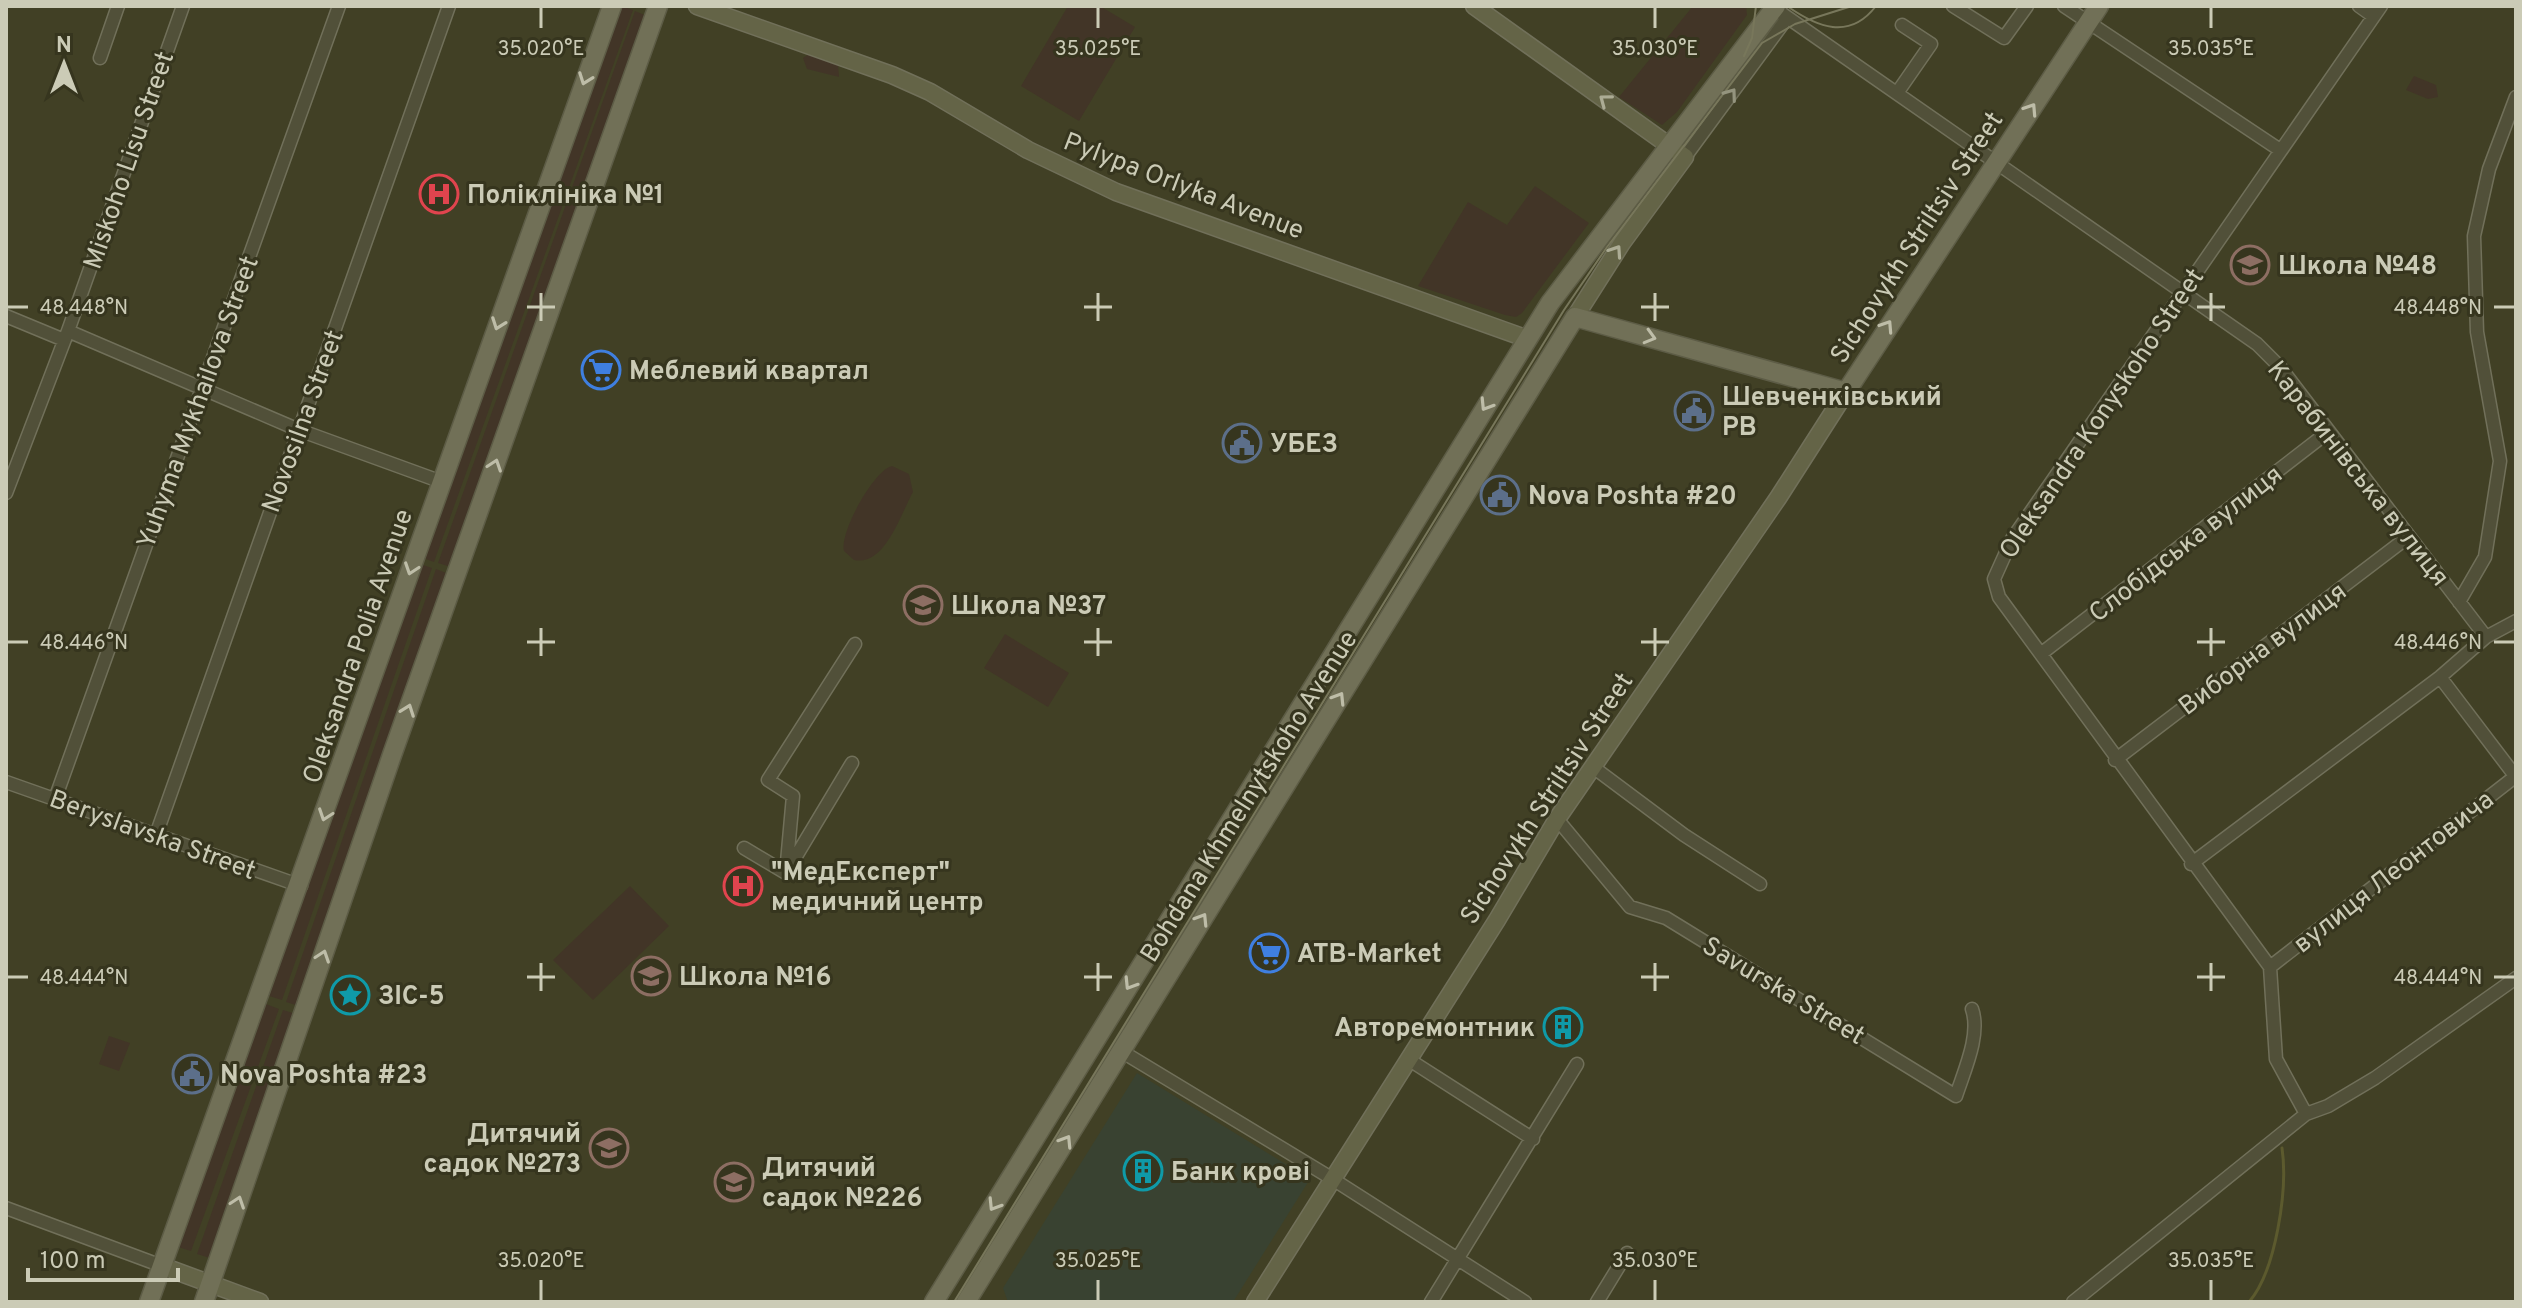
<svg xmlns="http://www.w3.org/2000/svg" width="2522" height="1308" font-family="Overpass,sans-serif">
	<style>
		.medical { fill: #394231 }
		.green { fill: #423527 }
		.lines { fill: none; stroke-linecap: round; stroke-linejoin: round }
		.stream { stroke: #5c5a2e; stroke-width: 3 }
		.street-casing { stroke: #71705a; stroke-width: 15 }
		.secondary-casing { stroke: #71705a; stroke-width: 19 }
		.primary-casing { stroke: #5d5c46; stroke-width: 21 }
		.street { stroke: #515039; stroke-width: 12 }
		.secondary { stroke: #646447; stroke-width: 16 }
		.primary { stroke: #717057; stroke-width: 18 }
		.tram { stroke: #78775b; stroke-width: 2 }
		.oneway { stroke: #bebda8 }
		.oneway2 { stroke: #94947e }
		.oneway3 { stroke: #acac95 }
		.ticks { fill: none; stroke: #cbcbb6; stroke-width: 3 }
		.labels { text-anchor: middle; stroke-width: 6; stroke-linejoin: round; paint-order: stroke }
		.street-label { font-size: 26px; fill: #cbcbb6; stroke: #36351e }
		.poi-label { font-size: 26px; font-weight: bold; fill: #cbcbb6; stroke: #36351e; text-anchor: start }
		.ticks-label { font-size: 20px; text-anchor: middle; fill: #cbcbb6; stroke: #36351e; stroke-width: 6; stroke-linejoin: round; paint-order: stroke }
	</style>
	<rect width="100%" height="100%" fill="#414025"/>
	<path class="medical" d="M1137,1073L1310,1179L1233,1302H1008L1003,1288Z"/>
	<path class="green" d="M621,6L633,10L434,562L423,558Z
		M1068,6H1100L1135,27L1079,121L1021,86Z
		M1693,6H1746L1747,15L1677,112L1662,125L1619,97Z
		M635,11L647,16L451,567L438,563Z
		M809,54L838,64L839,77L807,69L803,58Z
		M2414,76L2436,85L2438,97L2428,99L2406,90Z
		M1535,186L1589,223L1522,313L1516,317L1505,315L1418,286L1468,202L1507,225Z
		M892,466L909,474L913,492C901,513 885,567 854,560L844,551C839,533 874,470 892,466Z
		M420,564L432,568L282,1000L269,996Z
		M436,569L449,574L299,1006L286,1002Z
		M1005,634L1069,673L1048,707L984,668Z
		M630,886L669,926L593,1000L553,960Z
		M266,1004L279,1009L191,1251L178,1247Z
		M283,1010L296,1014L210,1258L197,1254Z
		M109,1036L130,1043L119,1071L99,1064Z"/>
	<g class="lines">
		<path class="stream" d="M2249,1302C2276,1271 2288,1189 2282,1148"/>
		<defs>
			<path id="street" d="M1953,6L2004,38L2027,6
				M2064,6L2280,150
				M2359,6L2373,16
				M1774,8L2257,344L2280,367L2486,637
				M100,58L118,6
				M1897,93L1931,44L1902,25
				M1685,157L1787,18
				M6,316L64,340
				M68,331L299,430L442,482
				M6,493L68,331L183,6
				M2459,602L2485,557L2500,461L2477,332L2474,236L2489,169L2516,97
				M2042,653L2328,432
				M2440,677L2516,777
				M2115,760L2408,537
				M852,763L786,873L793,796L768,780L855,644
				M1593,767L1684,835L1760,884
				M6,782L301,886
				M55,799L339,6
				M1557,819L1630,907L1666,918L1956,1096C1964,1071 1981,1035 1972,1009
				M156,835L449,6
				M744,848L786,873
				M2191,864L2440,677L2486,637L2516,621
				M2270,967L2516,776
				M1121,1051L1331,1178L1525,1302
				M1408,1059L1533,1139
				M2306,1114L2276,1059L2270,967L1999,597L1994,579L2012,539L2381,6
				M6,1208L162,1266
				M1431,1302L1577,1064
				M1597,1302L1627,1253
				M2073,1302L2306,1114L2328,1106L2375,1078L2516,978"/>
			<path id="secondary" d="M697,6L892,75L930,92L1028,150L1116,192L1528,339
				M1474,6L1685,157L1622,243L1575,317
				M162,1266L260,1302
				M1255,1302L1497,920L1557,819L1778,498L1846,392"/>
			<path id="primary" d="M149,1302L612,6
				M204,1302L392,755L658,6
				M934,1302L1550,303L1776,6
				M966,1302L1575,317L1846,392L2099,6"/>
		</defs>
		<use href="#street" class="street-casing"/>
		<use href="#secondary" class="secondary-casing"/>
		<use href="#primary" class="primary-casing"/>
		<use href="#street" class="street"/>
		<use href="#secondary" class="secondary"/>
		<use href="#primary" class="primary"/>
		<path class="tram" d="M1787,6C1817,27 1849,41 1876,6
			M1744,56L1752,38L1756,6
			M954,1302L1564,310L1607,247L1762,43L1795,24L1852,6"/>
	</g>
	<defs><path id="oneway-chevron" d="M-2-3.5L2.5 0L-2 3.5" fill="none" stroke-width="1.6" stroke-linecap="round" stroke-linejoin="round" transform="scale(2)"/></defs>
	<g class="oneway">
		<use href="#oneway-chevron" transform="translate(585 79) rotate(110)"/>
		<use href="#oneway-chevron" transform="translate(2031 109) rotate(-57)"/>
		<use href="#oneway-chevron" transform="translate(498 324) rotate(110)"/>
		<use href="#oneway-chevron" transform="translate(1887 326) rotate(-57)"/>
		<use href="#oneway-chevron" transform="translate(1650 337) rotate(16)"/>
		<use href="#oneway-chevron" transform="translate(1486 405) rotate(122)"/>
		<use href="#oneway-chevron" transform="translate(495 465) rotate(-71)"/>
		<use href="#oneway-chevron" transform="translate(411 569) rotate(109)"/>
		<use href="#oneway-chevron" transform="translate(1339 698) rotate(-58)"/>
		<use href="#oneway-chevron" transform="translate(408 710) rotate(-70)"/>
		<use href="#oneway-chevron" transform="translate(325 815) rotate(109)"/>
		<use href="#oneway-chevron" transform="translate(1202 919) rotate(-58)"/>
		<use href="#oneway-chevron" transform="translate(323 956) rotate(-71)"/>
		<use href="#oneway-chevron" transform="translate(1130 984) rotate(122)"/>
		<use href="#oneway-chevron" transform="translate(1066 1141) rotate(-58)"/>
		<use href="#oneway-chevron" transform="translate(238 1202) rotate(-71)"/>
		<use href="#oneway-chevron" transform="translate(994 1205) rotate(122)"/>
	</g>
	<use class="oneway2" href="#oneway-chevron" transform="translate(1731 94) rotate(-54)"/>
	<g class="oneway3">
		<use href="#oneway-chevron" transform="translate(1605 100) rotate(-143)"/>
		<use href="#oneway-chevron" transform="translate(1616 251) rotate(-56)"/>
	</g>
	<path class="ticks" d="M541,8V28M1098,8V28M1655,8V28M2211,8V28M541,293V321M1098,293V321M1655,293V321M2211,293V321M8,307H28M527,307H555M1084,307H1112M1641,307H1669M2197,307H2225M2494,307H2514M541,628V656M1098,628V656M1655,628V656M2211,628V656M8,642H28M527,642H555M1084,642H1112M1641,642H1669M2197,642H2225M2494,642H2514M541,963V991M1098,963V991M1655,963V991M2211,963V991M8,977H28M527,977H555M1084,977H1112M1641,977H1669M2197,977H2225M2494,977H2514M541,1280V1300M1098,1280V1300M1655,1280V1300M2211,1280V1300"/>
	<defs>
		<symbol id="hospital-ring" viewBox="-11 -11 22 22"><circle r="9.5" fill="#36351e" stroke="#e0444e" stroke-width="1.5"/><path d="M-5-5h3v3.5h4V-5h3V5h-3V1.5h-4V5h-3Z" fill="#e0444e"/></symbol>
		<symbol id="school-ring" viewBox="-11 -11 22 22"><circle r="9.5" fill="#36351e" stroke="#8d6e63" stroke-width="1.5"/><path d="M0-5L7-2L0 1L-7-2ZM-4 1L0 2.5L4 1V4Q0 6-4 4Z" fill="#8d6e63"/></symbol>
		<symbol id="supermarket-ring" viewBox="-11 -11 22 22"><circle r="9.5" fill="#36351e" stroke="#3f7fe0" stroke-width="1.5"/><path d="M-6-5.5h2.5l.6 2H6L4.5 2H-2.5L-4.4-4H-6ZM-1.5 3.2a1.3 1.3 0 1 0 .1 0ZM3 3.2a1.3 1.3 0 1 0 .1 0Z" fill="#3f7fe0"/></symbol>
		<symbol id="civic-ring" viewBox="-11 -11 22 22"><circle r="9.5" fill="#36351e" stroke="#5c6f8a" stroke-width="1.5"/><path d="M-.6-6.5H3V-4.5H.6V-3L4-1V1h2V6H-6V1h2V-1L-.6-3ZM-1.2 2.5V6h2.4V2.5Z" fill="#5c6f8a"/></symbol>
		<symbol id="sight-ring" viewBox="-11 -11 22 22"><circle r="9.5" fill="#36351e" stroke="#0f9aa8" stroke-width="1.5"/><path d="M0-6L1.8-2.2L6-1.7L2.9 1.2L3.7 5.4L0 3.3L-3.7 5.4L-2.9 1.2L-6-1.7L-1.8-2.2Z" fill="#0f9aa8"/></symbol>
		<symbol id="building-ring" viewBox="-11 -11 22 22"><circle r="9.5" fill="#36351e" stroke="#0f9aa8" stroke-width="1.5"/><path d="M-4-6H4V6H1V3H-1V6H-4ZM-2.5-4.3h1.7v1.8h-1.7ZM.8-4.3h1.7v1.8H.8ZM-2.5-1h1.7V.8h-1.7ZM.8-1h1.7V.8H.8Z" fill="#0f9aa8"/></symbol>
	</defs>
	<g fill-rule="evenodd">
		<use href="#hospital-ring" x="417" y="172" width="44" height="44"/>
		<use href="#school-ring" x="2228" y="243" width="44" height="44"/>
		<use href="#supermarket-ring" x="579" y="348" width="44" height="44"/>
		<use href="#civic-ring" x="1672" y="389" width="44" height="44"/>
		<use href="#civic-ring" x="1220" y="421" width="44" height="44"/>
		<use href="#civic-ring" x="1478" y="473" width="44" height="44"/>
		<use href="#school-ring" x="901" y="583" width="44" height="44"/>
		<use href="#hospital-ring" x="721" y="864" width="44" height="44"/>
		<use href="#supermarket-ring" x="1247" y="931" width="44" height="44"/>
		<use href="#school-ring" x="629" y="954" width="44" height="44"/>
		<use href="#sight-ring" x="328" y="973" width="44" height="44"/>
		<use href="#building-ring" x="1541" y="1005" width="44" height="44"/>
		<use href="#civic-ring" x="170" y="1052" width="44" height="44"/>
		<use href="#school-ring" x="587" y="1126" width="44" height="44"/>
		<use href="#building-ring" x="1121" y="1149" width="44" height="44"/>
		<use href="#school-ring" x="712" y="1160" width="44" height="44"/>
	</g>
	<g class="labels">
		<g class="street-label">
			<text transform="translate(128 160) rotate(-71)" y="9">Miskoho Lisu Street</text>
			<text transform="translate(1184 185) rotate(21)" y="9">Pylypa Orlyka Avenue</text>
			<text transform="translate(1916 237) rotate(-57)" y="9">Sichovykh Striltsiv Street</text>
			<text transform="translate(197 402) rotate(-70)" y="9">Yuhyma Mykhailova Street</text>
			<text transform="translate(2101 413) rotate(-56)" y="9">Oleksandra Konyskoho Street</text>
			<text transform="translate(302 421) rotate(-70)" y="9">Novosilna Street</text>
			<text transform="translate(2359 473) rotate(52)" y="9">Карабинівська вулиця</text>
			<text transform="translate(2185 543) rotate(-38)" y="9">Слобідська вулиця</text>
			<text transform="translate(357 646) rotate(-71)" y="9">Oleksandra Polia Avenue</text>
			<text transform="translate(2262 648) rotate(-37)" y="9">Виборна вулиця</text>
			<text transform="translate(1248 796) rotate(-58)" y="9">Bohdana Khmelnytskoho Avenue</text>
			<text transform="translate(1546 798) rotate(-57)" y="9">Sichovykh Striltsiv Street</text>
			<text transform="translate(153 834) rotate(20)" y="9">Beryslavska Street</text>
			<text transform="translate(2393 871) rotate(-38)" y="9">вулиця Леонтовича</text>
			<text transform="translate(1784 990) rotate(31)" y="9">Savurska Street</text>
		</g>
		<g class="poi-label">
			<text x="467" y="203">Поліклініка №1</text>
			<text x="2278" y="274">Школа №48</text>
			<text x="629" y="379">Меблевий квартал</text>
			<text x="1722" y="405">Шевченківський<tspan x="1722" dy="30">РВ</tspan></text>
			<text x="1270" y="452">УБЕЗ</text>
			<text x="1528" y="504">Nova Poshta #20</text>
			<text x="951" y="614">Школа №37</text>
			<text x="771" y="880">"МедЕксперт"<tspan x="771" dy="30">медичний центр</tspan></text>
			<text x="1297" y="962">ATB-Market</text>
			<text x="679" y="985">Школа №16</text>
			<text x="378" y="1004">ЗІС-5</text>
			<text x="1535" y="1036" text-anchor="end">Авторемонтник</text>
			<text x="220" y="1083">Nova Poshta #23</text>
			<text x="581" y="1142" text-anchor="end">Дитячий<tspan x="581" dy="30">садок №273</tspan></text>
			<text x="762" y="1176">Дитячий<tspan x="762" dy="30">садок №226</tspan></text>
			<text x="1171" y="1180">Банк крові</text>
		</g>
	</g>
	<g class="ticks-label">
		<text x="541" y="55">35.020°E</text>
		<text x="1098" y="55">35.025°E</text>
		<text x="1655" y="55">35.030°E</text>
		<text x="2211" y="55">35.035°E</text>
		<text x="84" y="314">48.448°N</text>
		<text x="2438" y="314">48.448°N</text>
		<text x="84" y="649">48.446°N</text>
		<text x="2438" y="649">48.446°N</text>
		<text x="84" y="984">48.444°N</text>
		<text x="2438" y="984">48.444°N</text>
		<text x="541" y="1267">35.020°E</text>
		<text x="1098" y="1267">35.025°E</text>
		<text x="1655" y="1267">35.030°E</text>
		<text x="2211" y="1267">35.035°E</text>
	</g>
	<rect width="2522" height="1308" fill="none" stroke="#cbcbb6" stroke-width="16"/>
	<g transform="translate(64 64)" stroke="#36351e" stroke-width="6" paint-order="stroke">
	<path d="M0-6L14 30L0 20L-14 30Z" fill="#cbcbb6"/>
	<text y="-12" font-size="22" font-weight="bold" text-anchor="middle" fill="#cbcbb6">N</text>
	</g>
	<path d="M28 1268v12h150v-12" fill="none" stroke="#cbcbb6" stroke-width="4"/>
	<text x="40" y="1268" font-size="24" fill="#cbcbb6" stroke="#36351e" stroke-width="6" paint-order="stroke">100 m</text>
</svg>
